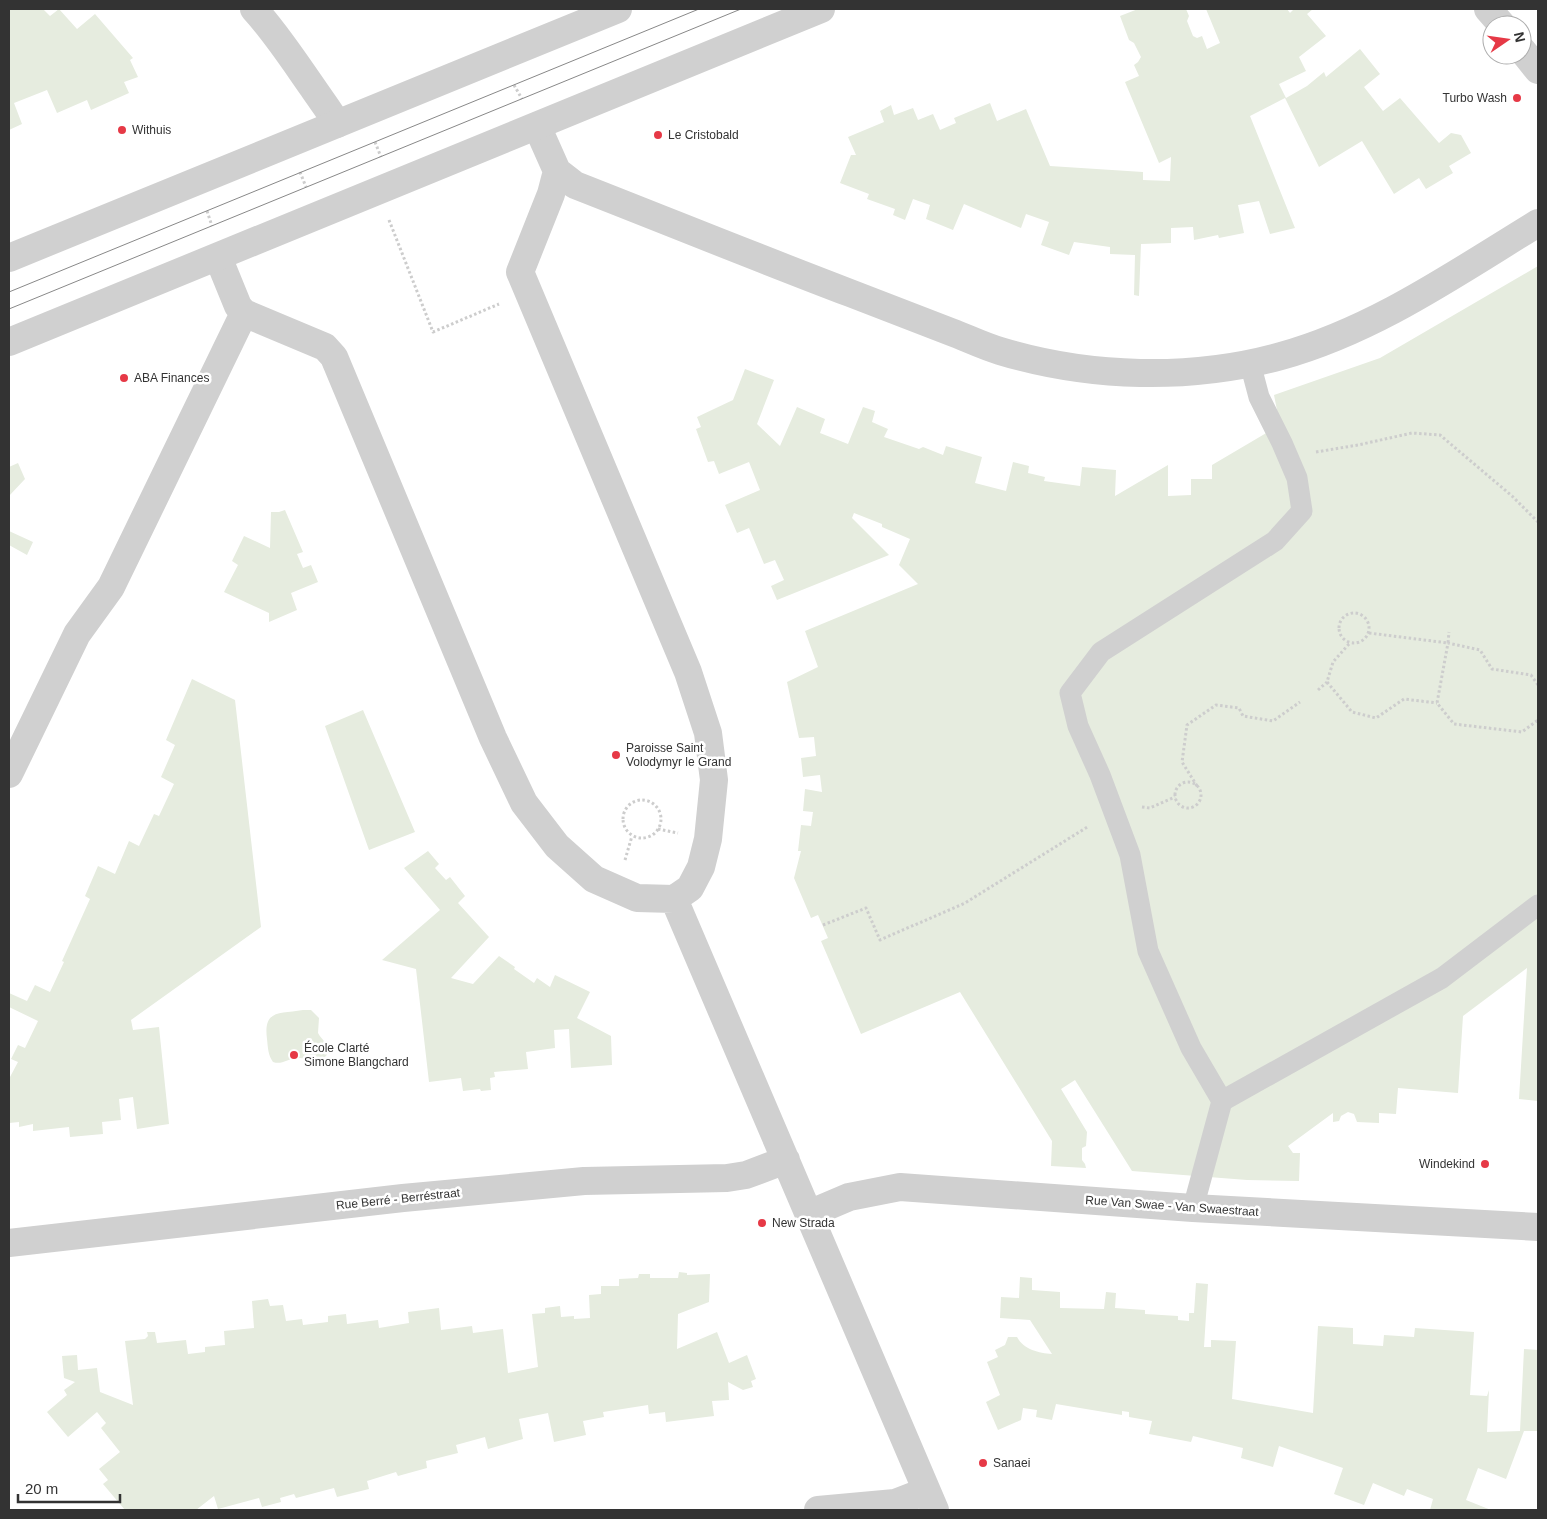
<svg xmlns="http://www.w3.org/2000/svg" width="1547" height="1519" font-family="Arial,sans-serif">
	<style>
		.green { fill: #e6ecdf }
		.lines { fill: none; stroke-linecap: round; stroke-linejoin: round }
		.path { stroke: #cdcdcd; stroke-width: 3; stroke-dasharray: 2.5 2.5; stroke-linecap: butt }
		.service { stroke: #d0d0d0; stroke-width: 21 }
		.minor { stroke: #d0d0d0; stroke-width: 28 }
		.tertiary { stroke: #d0d0d0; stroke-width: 28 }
		.tram { stroke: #888; stroke-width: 1 }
		.poi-dot { fill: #e63946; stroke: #fff; stroke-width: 2 }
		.labels { text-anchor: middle; stroke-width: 5; stroke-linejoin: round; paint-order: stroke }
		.poi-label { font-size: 12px; fill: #333; stroke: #fff; text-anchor: start }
		.street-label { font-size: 12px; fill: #333; stroke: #fff }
	</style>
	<rect width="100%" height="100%" fill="#fff"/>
	<path class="green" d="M9,9H43L50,16L59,9L77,29L95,14L133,58L130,60L138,77L124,82L129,93L91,110L87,100L57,113L47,90L14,103L22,124L9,130Z
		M1138,9H1186L1189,16L1187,21L1193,36L1197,38L1202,36L1207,49L1220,43L1206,9H1287L1290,13L1294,9H1313L1307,14L1326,36L1299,57L1306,71L1279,84L1286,98L1307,86L1324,72L1326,77L1360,49L1380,74L1364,87L1383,111L1400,98L1439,143L1451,133L1461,135L1471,153L1449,166L1453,173L1426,189L1419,178L1394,194L1362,141L1319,167L1285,98L1250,116L1295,228L1270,234L1259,201L1238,205L1244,233L1219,238L1218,235L1194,240L1193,227L1171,228V243L1141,244L1139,296L1134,295L1135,255L1110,254V247L1074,242L1069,255L1041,245L1049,222L1026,214L1021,228L964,204L953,230L926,219L930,205L913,199L905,220L893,215L895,209L867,199L869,194L840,183L851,155H856L848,137L884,122L880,111L891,105L894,115L913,108L918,120L933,114L940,130L956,123L954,118L990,103L997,121L1026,109L1050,166L1143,172V180L1170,181L1171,157L1159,163L1125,82L1139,76L1134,65L1138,62L1141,57L1134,43L1129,40L1120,16Z
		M1538,266V1101L1519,1099L1527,968L1463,1016L1458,1093L1398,1088L1396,1114L1379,1113V1123L1357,1122L1354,1114L1348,1112L1341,1116L1339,1121L1333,1122V1113L1288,1146L1293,1153H1300L1299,1181L1247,1180L1132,1171L1075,1080L1061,1089L1087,1132L1086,1146L1082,1148V1160L1085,1164L1086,1168L1051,1166L1052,1141L960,992L861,1034L821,941L828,938L818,915L811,918L794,878L801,851H798L801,825L811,826L813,812L803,811L805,789L822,792L820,775L803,777L801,758L816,756L814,737L799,738L787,682L818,667L805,631L918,584L899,565L910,539L882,527V524L854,513L852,518L889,555L777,600L771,586L784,580L775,560L764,564L749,528L737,533L725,505L760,490L749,462L719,474L714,461L708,462L696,429L701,427L697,417L733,400L745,369L774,380L757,424L780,446L797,407L825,419L820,433L848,444L863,407L875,411L872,422L888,429L884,437L919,449L923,447L943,455L946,446L982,457L975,483L1006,491L1013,462L1029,466L1028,473L1045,477L1044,481L1080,486L1082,467L1116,470L1115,496L1168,465V496L1191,495V479H1212V465L1268,432L1279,420L1274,395L1380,358Z
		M18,463L25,479L9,496V467Z
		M285,510L303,552L297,554L303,568L311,565L318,582L291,593L297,610L269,622V613L224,592L238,565L232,561L244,536L270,548L271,512H279Z
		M9,531L33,542L27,555L9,545Z
		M192,679L235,700L261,927L131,1020L133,1030L159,1027L169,1124L137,1129L133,1097L119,1099L121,1120L102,1122L103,1134L70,1137L69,1127L33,1131V1124L19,1127V1122L9,1123V1076L10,1077L18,1062L11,1059L18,1045L25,1048L38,1021L9,1007V993L27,1001L35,985L50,992L64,962L62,961L90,899L85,896L98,866L115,874L129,841L139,846L154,814L159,816L174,784L161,777L175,745L166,740Z
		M363,710L415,832L369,850L325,726Z
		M428,851L439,864L435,868L446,880L450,877L465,896L458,903L489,937L451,978L473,984L499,956L515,967L514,969L534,983L537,978L550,987L555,975L590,992L577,1018L611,1036L612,1065L571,1068L569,1029L554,1030L555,1048L526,1052L528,1069L494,1072L495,1077L490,1078L491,1090L481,1091L480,1089L463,1091L461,1078L429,1082L416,969L382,960L440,910L404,868Z
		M303,1010H311L319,1018L318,1033C320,1037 323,1039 325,1043C337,1065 306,1058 296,1058C287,1059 282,1065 273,1062C268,1055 268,1048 267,1039C263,1009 280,1014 303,1010Z
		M679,1272L687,1273V1275L710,1274L709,1302L678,1314L677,1349L717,1332L729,1363L747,1355L756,1379L751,1381L753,1387L743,1390L728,1382L729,1400L712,1401L714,1416L666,1422L665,1412L649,1414L648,1405L603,1412L604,1417L583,1421L586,1435L554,1442L548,1413L519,1419L523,1439L488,1449L485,1437L456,1445L458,1453L426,1461L427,1468L398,1476L396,1472L367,1481L369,1489L337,1497L334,1488L296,1498L294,1494L280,1498L281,1502L262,1507L259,1498L218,1509L214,1496L196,1510H125L103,1484L108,1480L99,1469L120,1452L101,1428L106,1423L97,1412L68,1437L47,1412L67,1395L64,1390L75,1382L64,1378L62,1356L77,1355L78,1370L97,1368L100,1392L133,1405L125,1341L145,1339L148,1336L147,1332H155L157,1343L186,1340L188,1354L205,1352V1347L225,1345L224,1331L254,1328L252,1301L268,1299L270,1306L283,1305L286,1321L302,1319L303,1325L328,1322V1316L346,1314L347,1324L378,1320L379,1328L409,1323L408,1312L439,1308L441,1330L472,1326L473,1333L503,1329L508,1373L538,1367L532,1314L545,1313V1308L560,1306L561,1317L574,1316V1319L590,1318L589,1295L601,1294V1286H619V1279L638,1278L639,1274H650V1278H678Z
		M1020,1277L1032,1278V1290L1060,1292V1308L1104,1309L1106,1292L1116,1293L1115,1308L1145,1310V1314L1178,1316V1320L1189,1321V1313H1194L1196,1283L1208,1284L1204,1347H1211V1340L1236,1341L1232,1399L1313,1413L1318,1326L1353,1328V1344L1383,1346L1384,1335L1414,1337L1415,1328L1474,1332L1470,1395L1487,1396L1489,1390L1487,1432L1520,1431L1524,1349L1538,1350V1431H1524L1506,1479L1478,1468L1466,1500L1491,1510H1430L1433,1499L1407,1489L1404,1496L1373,1483L1364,1505L1334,1494L1343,1468L1279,1446L1273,1467L1241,1458L1243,1448L1193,1436L1191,1442L1149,1434L1152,1421L1129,1417V1412L1122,1411V1415L1056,1404L1052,1420L1036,1417L1037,1410L1023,1408L1021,1420L998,1430L986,1402L1000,1395L987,1362L998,1357L995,1350L1005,1345L1008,1337H1017C1024,1350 1039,1353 1052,1354L1030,1320L1000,1318L1001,1297L1019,1298Z"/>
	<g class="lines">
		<path class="path" d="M514,85L522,99
			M375,142L381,157
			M300,172L306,187
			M207,211L212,226
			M389,220L433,332L499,304
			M1316,452L1358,445L1412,433L1440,435L1512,496L1538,522
			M1339 628a15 15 0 1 1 30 0a15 15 0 1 1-30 0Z
			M1369,633L1448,643L1449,632
			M1349,644L1333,662L1327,682L1352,712L1376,718L1404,699L1437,703
			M1538,685L1531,675L1492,669L1480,650L1448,643L1437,703L1454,724L1522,732L1538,720
			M1318,690L1327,682
			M1175 795a13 13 0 1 1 26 0a13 13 0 1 1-26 0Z
			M1197,786L1182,762L1187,725L1216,705L1239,708L1243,716L1273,721L1300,702
			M623 819a19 19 0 1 1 38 0a19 19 0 1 1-38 0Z
			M1142,807L1150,808L1175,797
			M658,829L678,833
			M625,860L632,836
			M823,925L866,908L880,940L965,903L1089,826"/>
		<path class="service" d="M1222,1101L1191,1048L1148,951L1130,855L1100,775L1078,726L1070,693L1101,652L1275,541L1302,511L1297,478L1282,443L1259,397L1250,363
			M1193,1208L1222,1101L1442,978L1538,905"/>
		<path class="minor" d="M254,9C276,33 294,61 313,88C321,100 330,111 337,124
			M1488,9L1502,25
			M1522,50L1538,70
			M557,171L575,185C667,221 758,258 850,293C884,306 918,319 951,332C967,338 983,346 1000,351C1089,378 1191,381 1281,356C1375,330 1456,273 1538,223
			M218,257L238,306L244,313L325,347L334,357L493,738L524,803L557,846L594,879L637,898L674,899L690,888L701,867L708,839L714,780L708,733L688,672L520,272L551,194L557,171L537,126
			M9,774L77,634L111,587L244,313
			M674,899L935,1510
			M809,1214L849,1197L900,1187L1193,1208L1538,1227
			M9,1243L403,1198L584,1181L727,1178L746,1175L786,1160
			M818,1510L895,1503L926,1491"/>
		<path class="tertiary" d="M9,258L618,9
			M9,342L821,9"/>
		<path class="tram" d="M9,292L699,9
			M9,309L741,9"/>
	</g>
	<g class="poi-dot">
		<circle cx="1517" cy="98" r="5"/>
		<circle cx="122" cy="130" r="5"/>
		<circle cx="658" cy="135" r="5"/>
		<circle cx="124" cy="378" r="5"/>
		<circle cx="616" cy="755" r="5"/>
		<circle cx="294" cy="1055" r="5"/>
		<circle cx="1485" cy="1164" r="5"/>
		<circle cx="762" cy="1223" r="5"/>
		<circle cx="983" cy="1463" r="5"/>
	</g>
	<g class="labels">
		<g class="poi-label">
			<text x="1507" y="102" text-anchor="end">Turbo Wash</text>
			<text x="132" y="134">Withuis</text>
			<text x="668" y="139">Le Cristobald</text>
			<text x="134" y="382">ABA Finances</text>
			<text x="626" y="752">Paroisse Saint<tspan x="626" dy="14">Volodymyr le Grand</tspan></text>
			<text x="304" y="1052">École Clarté<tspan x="304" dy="14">Simone Blangchard</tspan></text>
			<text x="1475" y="1168" text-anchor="end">Windekind</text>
			<text x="772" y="1227">New Strada</text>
			<text x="993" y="1467">Sanaei</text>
		</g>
		<g class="street-label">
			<text transform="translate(398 1199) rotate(-6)" y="4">Rue Berré - Berréstraat</text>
			<text transform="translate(1172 1206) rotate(4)" y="4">Rue Van Swae - Van Swaestraat</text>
		</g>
	</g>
	<rect width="1547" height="1519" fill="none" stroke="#333333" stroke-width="20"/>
	<g transform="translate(1507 40) rotate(77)"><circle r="24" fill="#ffffff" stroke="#adadad"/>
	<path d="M0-4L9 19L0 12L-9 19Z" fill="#e63946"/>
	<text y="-8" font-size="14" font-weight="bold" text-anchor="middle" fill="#333333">N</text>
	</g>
	<path d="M18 1494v8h102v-8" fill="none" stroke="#333333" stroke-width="2.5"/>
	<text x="25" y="1494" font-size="15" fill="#333333" stroke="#ffffff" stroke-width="4" paint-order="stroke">20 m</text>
</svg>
